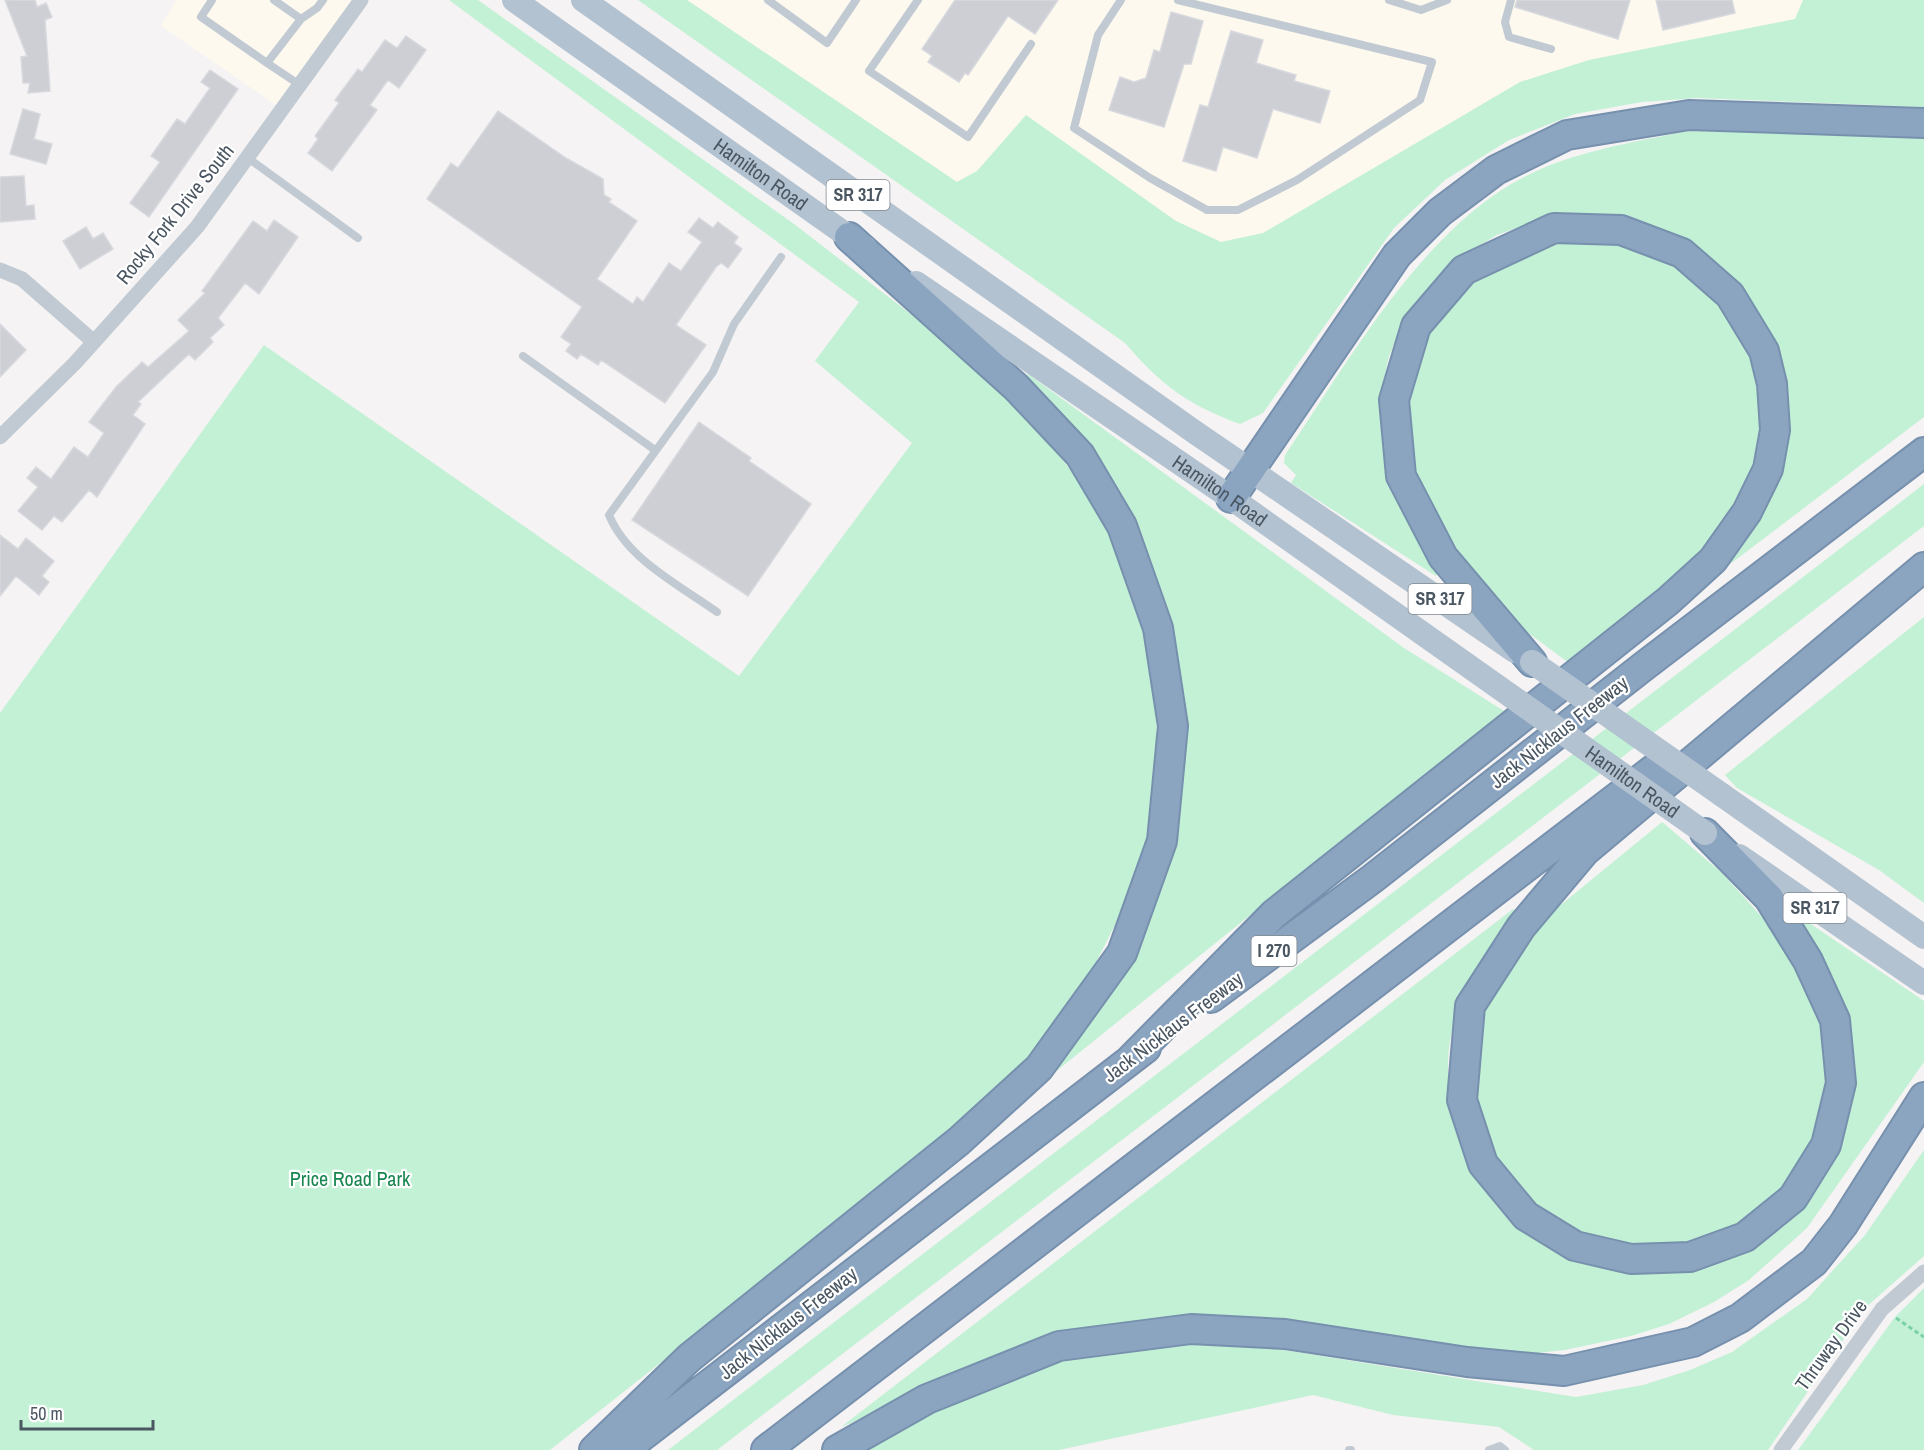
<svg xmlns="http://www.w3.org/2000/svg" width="1924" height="1450" font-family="'Archivo Narrow',sans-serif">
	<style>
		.commercial { fill: #fdf9ef }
		.green { fill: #c3f1d5 }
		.building { fill: #cdcfd5; stroke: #d7d9de; stroke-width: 1.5 }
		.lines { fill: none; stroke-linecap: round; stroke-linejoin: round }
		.motorway-casing { stroke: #7690ad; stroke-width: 32 }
		.path { stroke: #7ad0a6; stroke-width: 3; stroke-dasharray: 4.5 3; stroke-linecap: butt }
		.service { stroke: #c1cad2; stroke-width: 8 }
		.minor { stroke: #c1cad2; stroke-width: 15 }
		.primary { stroke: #b3c2d1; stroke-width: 24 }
		.motorway { stroke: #8ba5c1; stroke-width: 28 }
		.primary-bridge { stroke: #b3c2d1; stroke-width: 24 }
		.labels { text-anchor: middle; stroke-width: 4.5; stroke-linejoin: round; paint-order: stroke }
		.shield { fill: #fff; stroke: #808990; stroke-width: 1.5 }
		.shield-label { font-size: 18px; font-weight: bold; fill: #4a5661 }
		.street-label { font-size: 20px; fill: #4a5661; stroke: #fff }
		.park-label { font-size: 20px; fill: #17864f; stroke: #fff }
	</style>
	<rect width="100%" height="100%" fill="#f5f3f3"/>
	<path class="commercial" d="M176,0H355L279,107L161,26Z
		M687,0H1803L1795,19L1589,60L1520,82L1263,233L1221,242L1176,221L1026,116L977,171L957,182Z"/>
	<path class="green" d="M449,0H478L794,224L943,339L1034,424L1080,482L1116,547L1142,613L1156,691L1157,778L1148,834L1119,917L1086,982L1019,1072L897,1176L550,1450H0V713L264,345L739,676L912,443L815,361L859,302Z
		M638,0H687L957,182L977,171L1026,115L1176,221L1221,242L1263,233L1520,82L1589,60L1795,19L1803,0H1924V107L1697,98L1642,102L1575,114L1509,140L1445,180L1394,228L1263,413L1240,424C1188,405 1161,385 1125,343Z
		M1713,126L1924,129V417L1721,571L1780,412L1700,256L1531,223L1497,235L1468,252L1438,277L1407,315L1389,356L1379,401L1383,445L1393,487L1415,534L1439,570L1436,576L1291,483L1296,475L1284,463L1285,455C1349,361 1426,222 1532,173C1588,147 1653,139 1713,126Z
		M1591,236L1639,246L1677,263L1707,287L1736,322L1754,366L1763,407L1760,450L1744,496L1693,564L1569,663L1523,629L1474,582L1415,486L1402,439L1411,361L1424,328L1470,275L1552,239Z
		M1028,374L1404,648L1504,711L1049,1077L1097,1005L1177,802L1157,595L1023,382Z
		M1924,484V526L717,1450H668Z
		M1924,617V903L1879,870L1737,788L1725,775Z
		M1662,822L1721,872L1761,916L1797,967L1818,1010L1827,1052V1091L1820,1124L1808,1152L1794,1173L1779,1191L1733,1228L1684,1246L1600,1245L1548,1220L1500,1172L1471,1108L1481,1001L1540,922Z
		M1513,909L1519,915C1467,969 1438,1028 1451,1105C1455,1124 1460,1145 1470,1161C1477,1172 1492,1181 1501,1189C1527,1212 1554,1236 1580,1259L1749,1244L1844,1114L1799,925L1805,920L1924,1001V1062L1807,1228L1749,1280L1714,1302L1669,1324L1631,1336L1565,1350L1537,1353L1424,1346L1052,1338L992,1357L885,1409L841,1427Z
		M1924,1150V1256L1865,1308L1768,1450H1534L1499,1427L1393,1415L1313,1395L1059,1450H861L911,1420L1040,1365L1099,1351L1181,1342L1246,1344L1576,1397L1643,1385L1690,1370L1732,1352L1807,1299L1865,1235Z
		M1924,1288V1450H1798L1895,1317Z"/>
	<path class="building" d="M5,0H35L37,7L46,3L52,17L45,20L50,91L28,93L30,83H23L21,57L27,56Z
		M955,0H1058L1035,34L1008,16L968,75L965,73L959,82L928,62L932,56L922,49Z
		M1517,0H1630L1618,39L1515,7Z
		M1656,0H1732L1735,13L1663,30Z
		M1171,12L1203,21L1191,64H1184L1164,127L1109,110L1120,77L1134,82L1146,78L1154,50L1160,52Z
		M1231,31L1263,40L1256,63L1296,75L1294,81L1330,91L1320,123L1273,109L1257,158L1223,147L1216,171L1183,161L1200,105L1208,107Z
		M406,36L426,50L399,88L388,80L370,105L377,110L332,171L308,153L318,139L315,136L339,103L335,100L358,69L362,72L385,40L397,48Z
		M210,70L238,89L149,217L130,203L160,162L151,156L177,119L185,124L210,88L201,82Z
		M23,109L40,114L34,139L52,144L46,164L10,154Z
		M498,111L566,158L603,179L604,195L611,199L609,202L637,221L597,279L633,304L637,297L643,302L669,263L681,271L702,242L688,232L699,218L713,228L718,222L738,237L734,243L742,249L728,268L721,263L716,267L676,325L706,345L665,403L601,360L598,365L581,354L577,359L566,351L571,344L561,337L582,307L427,199L451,163L458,168Z
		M24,176L26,206L34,205L35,219L0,222V177Z
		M274,220L298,237L259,294L245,283L218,318L224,325L210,338L213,342L195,360L189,354L138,402L141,404L133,415L145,424L97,497L89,490L62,522L54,516L42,530L18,511L38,487L27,478L36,467L51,479L74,447L88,457L104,433L89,422L116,387L142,362L148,367L189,331L178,320L205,293L202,291L253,221L267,231Z
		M86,227L93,239L103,233L113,249L80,269L63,241Z
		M0,324L26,350L0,377Z
		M699,422L751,458L749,461L811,504L748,596L632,520Z
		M0,535L18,549L26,538L54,561L42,576L49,582L39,595L16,576L0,596Z"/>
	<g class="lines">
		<defs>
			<path id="motorway" d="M1231,498L1397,255L1440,212L1496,170L1567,135L1689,115L1924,123
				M1705,833L1769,898L1808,961L1835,1020L1841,1083L1826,1145L1793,1198L1745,1237L1690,1257L1631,1259L1575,1246L1526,1216L1483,1164L1462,1100L1470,1006L1521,927L1585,851L1924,567
				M1211,998L1372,879L1644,666L1924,452
				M1131,1059L1274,914L1668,601L1713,560L1747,512L1768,469L1775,430L1772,384L1764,351L1730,295L1682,253L1621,230L1554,228L1464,270L1416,326L1394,400L1401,476L1443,557L1532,662
				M594,1450L689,1358L959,1141L1039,1068L1122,953L1162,841L1173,726L1158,628L1122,526L1080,455L1016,387L849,237
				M624,1450L1146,1048
				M766,1450L1654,769
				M837,1450L927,1399L1059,1346L1191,1329L1285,1334L1467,1362L1564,1371L1693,1342L1740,1318L1814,1262L1843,1225L1924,1097"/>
		</defs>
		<use href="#motorway" class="motorway-casing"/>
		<path class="path" d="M1896,1318L1924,1337"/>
		<path class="service" d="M212,0L201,17L267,63L301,19L317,8L323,0
			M274,0L301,19
			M768,0L827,43L856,0
			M918,0L869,71L968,137L1031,44
			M1121,0L1098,35L1074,128L1150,178L1207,210H1238L1297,180L1420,100L1432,62L1178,0
			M1389,0L1421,10L1447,0
			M1511,0L1505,22L1509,37L1551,49
			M267,63L300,85
			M248,158L358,238
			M523,356L655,450
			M717,612C679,585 627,559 609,515L713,372L734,324L781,257
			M1349,1450H1351
			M1489,1450L1500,1446L1505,1450"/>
		<path class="minor" d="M0,270L22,279L94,342
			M0,437L75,363L197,227L361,0
			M1781,1450L1882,1309L1924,1272"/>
		<g class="primary">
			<path id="s1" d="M514,0L865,248"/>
			<path d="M583,0L1196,433L1515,651"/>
			<path id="s2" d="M916,283L1231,498L1518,701"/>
			<path d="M1722,795L1924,937"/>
			<path d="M1739,856L1924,983"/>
		</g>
		<use href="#motorway" class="motorway"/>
		<g class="primary-bridge">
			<path d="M1532,662L1722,795"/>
			<path id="s3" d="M1518,701L1705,833"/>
		</g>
	</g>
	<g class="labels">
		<g class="shield">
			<rect x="826.5" y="180" width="63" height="30" rx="4.5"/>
			<rect x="1408.5" y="584" width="63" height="30" rx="4.5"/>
			<rect x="1783.5" y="893" width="63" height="30" rx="4.5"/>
			<rect x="1251.5" y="936" width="45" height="30" rx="4.5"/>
		</g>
		<g class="shield-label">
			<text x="858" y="201">SR 317</text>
			<text x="1440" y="605">SR 317</text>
			<text x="1815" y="914">SR 317</text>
			<text x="1274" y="957">I 270</text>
		</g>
		<g class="street-label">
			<text dy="7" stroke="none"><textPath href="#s1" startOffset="302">Hamilton Road</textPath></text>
			<text transform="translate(175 214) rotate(-51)" y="7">Rocky Fork Drive South</text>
			<text dy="7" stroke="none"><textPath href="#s2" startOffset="368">Hamilton Road</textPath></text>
			<text transform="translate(1559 732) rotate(-38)" y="7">Jack Nicklaus Freeway</text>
			<text dy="7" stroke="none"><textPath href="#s3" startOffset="140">Hamilton Road</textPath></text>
			<text transform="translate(1173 1027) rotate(-37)" y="7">Jack Nicklaus Freeway</text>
			<text transform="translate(788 1323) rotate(-38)" y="7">Jack Nicklaus Freeway</text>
			<text transform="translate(1831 1345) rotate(-54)" y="7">Thruway Drive</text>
		</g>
		<g class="park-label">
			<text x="350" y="1186">Price Road Park</text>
		</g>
	</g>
	<path d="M21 1420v9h132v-9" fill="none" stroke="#4a5661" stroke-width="3"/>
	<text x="30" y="1420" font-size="18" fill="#4a5661" stroke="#ffffff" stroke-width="4.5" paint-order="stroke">50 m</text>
</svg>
